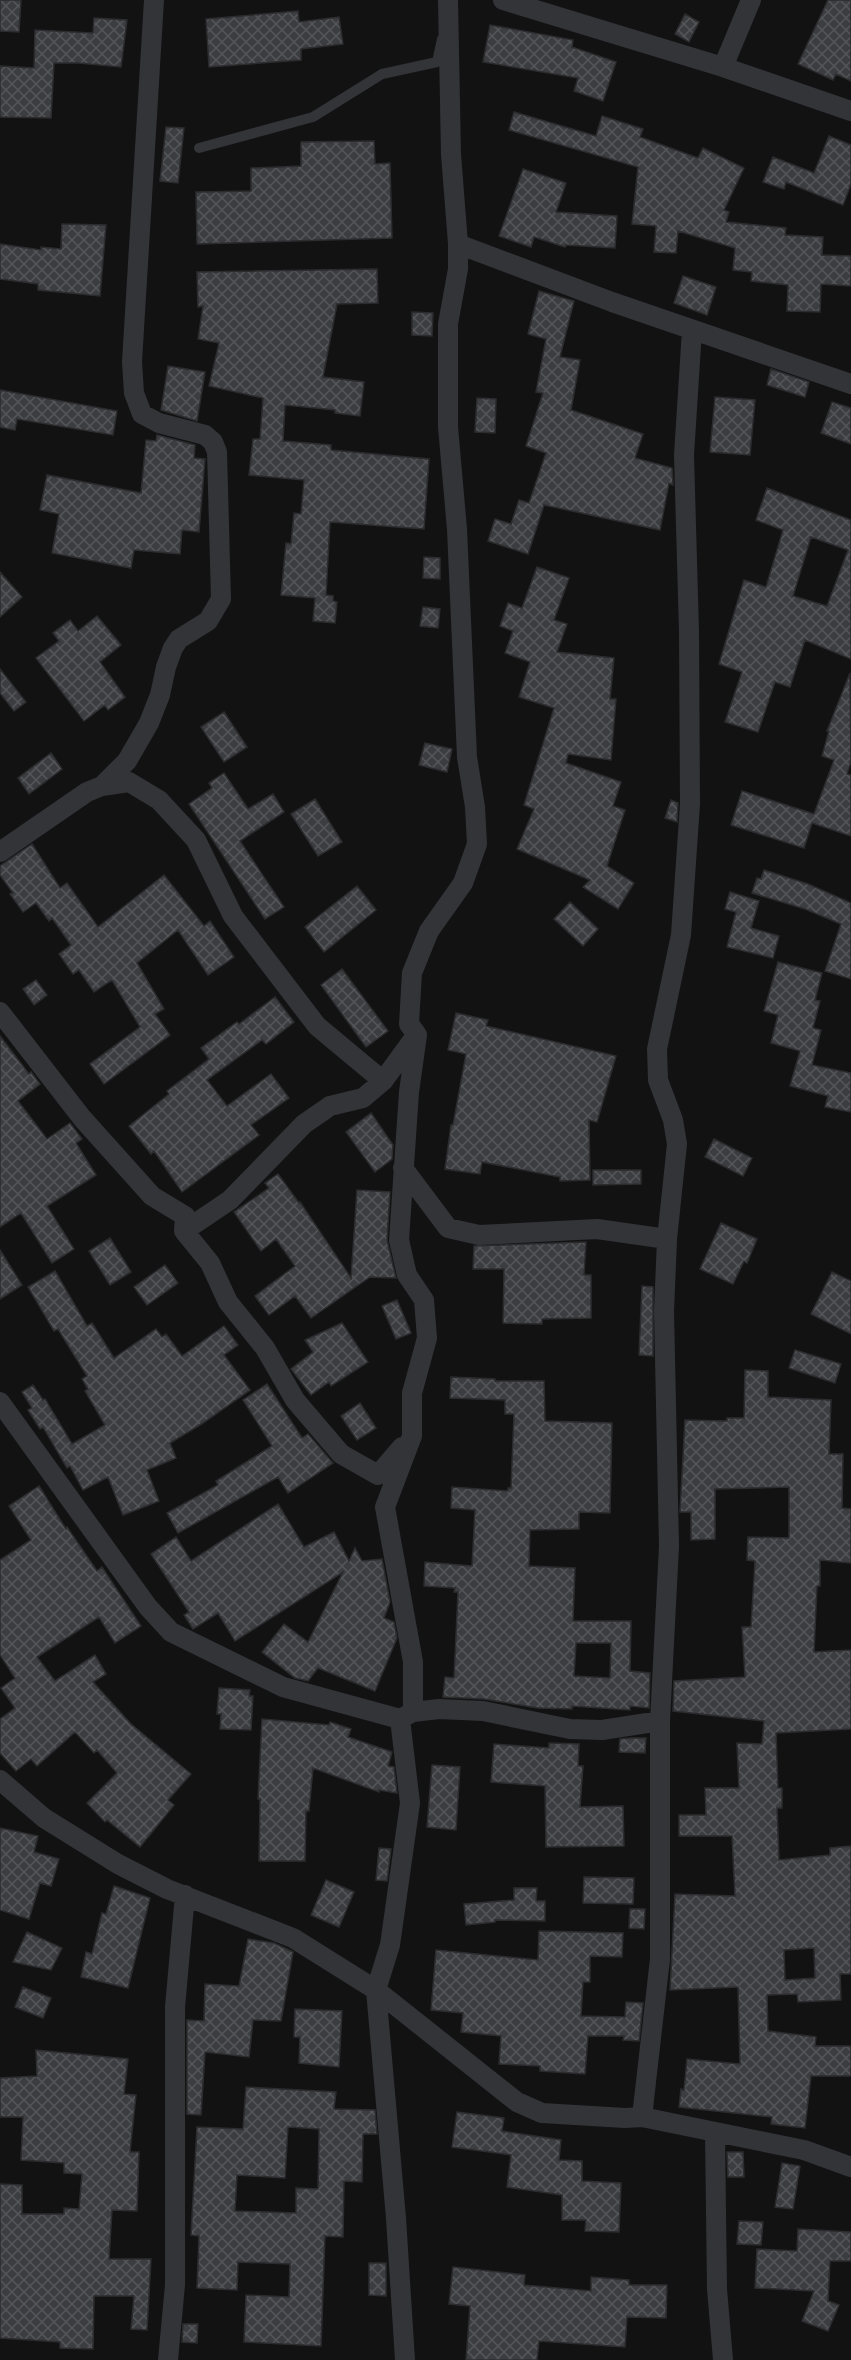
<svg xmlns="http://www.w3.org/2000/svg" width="851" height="2360" font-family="Commissioner,sans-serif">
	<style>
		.building { fill: url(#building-cross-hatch); stroke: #2c2c2f; stroke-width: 1.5; fill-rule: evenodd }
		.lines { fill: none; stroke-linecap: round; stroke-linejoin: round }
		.lane { stroke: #333438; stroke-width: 10 }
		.street { stroke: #333438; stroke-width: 20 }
	</style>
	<defs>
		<pattern id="building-cross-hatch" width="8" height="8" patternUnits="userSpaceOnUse" patternTransform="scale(1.5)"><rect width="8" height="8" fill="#3c3d40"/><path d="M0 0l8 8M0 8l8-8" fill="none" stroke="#555659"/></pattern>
	</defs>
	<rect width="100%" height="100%" fill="#121213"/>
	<path class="building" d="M0,0H21L19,32L0,31Z
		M828,0H851V81L836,74L833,80L798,64Z
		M298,11L299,22L339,17L343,44L301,49V60L209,67L206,19Z
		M685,14L699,22L689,42L675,34Z
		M94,18L127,20L121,67L78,63H54L51,118L0,117V66L34,68L35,30L93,33Z
		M490,25L573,40L572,47L616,62L603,101L574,91L578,78L483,62Z
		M514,112L596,136L602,116L643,129L640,137L698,158L703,148L744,168L724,210L729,212L726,222L786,228L785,235L823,237L822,255L851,256V286L821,284L820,312L787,311L788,285L751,281L752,272L733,270L735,248L678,231L676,253L654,252L656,226L632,224L638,167L509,130Z
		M166,127L184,128L178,183L160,181Z
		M829,136L851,145V184L843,205L786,182L784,189L763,182L773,157L814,173Z
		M374,141L375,164L390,163L392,238L197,244L196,192L251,191V168L301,166V142Z
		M523,169L566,183L556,212L617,216L615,248L566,245L565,247L534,237L531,247L499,236Z
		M62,224L106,225L100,296L38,290V284L0,279V244L41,250V247L61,249Z
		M377,269L378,303L337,304L323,377L364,382L360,416L335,413V410L285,405L283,441L331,445V450L429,459L424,529L330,522L326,595L333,596V601L337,602L335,623L313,621L315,598L281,595L286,543L291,544L294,513L301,514L304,480L249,475L253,439H260L263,398L209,386L219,343L198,339L203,306L198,307L197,272Z
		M683,276L716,287L707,315L674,303Z
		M539,291L574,301L560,357L580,360L571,410L643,434L635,458L672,468L673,485L669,483L660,530L544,505L528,554L488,541L495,519L511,524L519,500L529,503L546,453L526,446L543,393L536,392L546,339L528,334Z
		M412,312L433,313L432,336L412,335Z
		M168,366L205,372L197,421L161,410Z
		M771,369L809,382L805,397L767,385Z
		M0,390L117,411L113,435L17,419L15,430L0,427Z
		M715,397L755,400L750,455L710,452Z
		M477,398L496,399L495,433L475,432Z
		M832,402L851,408V444L821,433Z
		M157,435L195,445L194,458L205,459L199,532L182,530L180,554L134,550L131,568L52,553L59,514L40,510L47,475L141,493L146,440L156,441Z
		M767,488L851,520V659L805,640L790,687L775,682L758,732L725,722L742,672L719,664L744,580L766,587L783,530L756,520ZM811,537L848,550L827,606L793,596Z
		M424,557L440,558V579L423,578Z
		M537,567L569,578L554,620L567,624L557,652L614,658L610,699H616L611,760L568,754L566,763L621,782L613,806L625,810L607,866L634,883L618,909L583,887L590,880L517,849L534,809L524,805L554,708L519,697L530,662L505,653L513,631L500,626L508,603L522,608Z
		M0,572L22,597L0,617Z
		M423,607L440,609L438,628L420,626Z
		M97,616L121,645L100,662L125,697L108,710L105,705L84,721L36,658L59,641L53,633L70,620L78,631Z
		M0,669L26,702L14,711L0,693Z
		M850,673L851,762L847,774L851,775V836L812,823L804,848L731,825L742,791L814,814L834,760L822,756L829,731H827Z
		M224,712L247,747L224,762L201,727Z
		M425,743L452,749L447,772L419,765Z
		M51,753L62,769L29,794L18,778Z
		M224,773L248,809L273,794L284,812L240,841L284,907L265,919L189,804L212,788L209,783Z
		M315,799L342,842L318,856L291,814Z
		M671,800L678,803L677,822L665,818Z
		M32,844L60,888L67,883L98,927L164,875L204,926L210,921L234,957L208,975L178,930L137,963L164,1009L155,1014L170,1035L104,1084L90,1064L140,1027L112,980L94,992L79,970L73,974L59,954L71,945L52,918L49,921L36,903L23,912L10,894L13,893L0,875V866Z
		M764,870L808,884L851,903V979L825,971L841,924L805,909L752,893L757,878L761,879Z
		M357,886L376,910L324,952L305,927Z
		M730,892L759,901L751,928L779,936L773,958L727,947L736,912L725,909Z
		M570,902L598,929L583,946L554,919Z
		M778,962L822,973L815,1000L820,1001L813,1028L821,1030L812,1065L851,1073V1112L825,1107L828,1096L790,1086L800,1051L771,1043L778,1015L764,1011Z
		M342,969L388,1031L366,1047L321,985Z
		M36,980L47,995L34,1005L23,989Z
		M275,997L294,1022L266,1044L262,1040L207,1080L227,1106L271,1074L289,1098L251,1125L259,1135L182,1192L154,1151L151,1154L129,1126L169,1094L167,1091L209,1059L201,1048L237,1022L239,1024Z
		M456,1013L488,1020L486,1026L616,1056L597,1122L589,1120L590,1180L560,1181V1177L482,1162L480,1174L445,1169L451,1125H453L466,1054L448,1050Z
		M0,1036L29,1074L31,1072L40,1084L18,1101L47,1139L70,1123L82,1139L76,1143L96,1175L47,1206L74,1249L52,1263L21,1213L0,1227Z
		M371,1113L393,1145L392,1159L375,1172L346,1132Z
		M714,1139L752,1158L743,1176L705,1157Z
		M593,1170H641V1184L593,1185Z
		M278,1174L299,1203L300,1202L351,1278L357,1190L390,1192L387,1240L396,1278L370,1277L311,1318L295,1296L269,1315L255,1296L295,1266L276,1239L261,1251L234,1212L269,1188L265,1183Z
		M721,1223L757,1239L747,1263L744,1261L733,1284L700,1269Z
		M110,1238L131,1272L110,1285L89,1251Z
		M586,1242L584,1275H591V1318L542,1319V1324L503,1323L504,1269H473L474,1246Z
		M0,1250L22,1285L0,1299Z
		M165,1265L178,1283L147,1305L134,1287Z
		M55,1271L87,1326L92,1323L114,1358L156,1329L162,1337L166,1334L182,1356L224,1326L238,1345L224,1355L250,1390L203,1423L170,1443L176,1458L147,1470L159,1501L123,1515L108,1477L83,1490L70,1466L67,1468L43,1427L40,1429L28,1410L32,1408L22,1392L33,1385L43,1400L45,1399L72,1444L105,1425L85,1391L88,1389L82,1379L87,1376L58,1329L54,1331L28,1287Z
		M832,1272L851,1281V1334L811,1314Z
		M642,1286L653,1287V1356L639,1355Z
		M397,1300L411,1333L396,1339L382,1306Z
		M342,1323L368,1362L331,1386L329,1382L311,1395L291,1369L313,1352L305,1340Z
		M795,1350L841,1364L835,1383L789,1368Z
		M745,1370L768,1371V1397L831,1400L829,1454H843L842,1508L851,1509V1563L820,1560V1586H817L814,1652L851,1650V1729L776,1733L778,1788H782V1808H777L779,1860L830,1855V1848L851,1846V1974H840L841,2000L798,2002L797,1994L767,1995L768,2031L816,2037L815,2046H851V2076H811L805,2128L771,2124L772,2117L679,2107L681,2089L684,2090L687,2059L740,2064L738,1987L670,1990L675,1894L735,1896L732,1836H679V1815H706L705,1788H739L737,1743L762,1744L764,1721L673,1711L674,1681L745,1677L742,1627H751L755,1561L747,1560L748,1537L789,1538V1487L715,1489V1539L691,1540V1512H680L685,1420L727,1421V1418H744ZM814,1948L815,1978L785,1980L784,1950Z
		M451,1377L495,1379V1381H544L545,1421L612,1423L610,1513L579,1512V1529L530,1530L529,1566L575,1568L573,1621H631L630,1671L650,1673L649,1708L630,1706V1710L572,1706V1709L538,1708L484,1699L443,1697L445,1677L454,1678L458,1592H454L455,1588L424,1586L425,1562L472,1566L475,1510L451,1508L452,1487L508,1491V1488H511L514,1414H505V1400L450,1398ZM576,1643H611L610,1678L574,1676Z
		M267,1384L302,1438L308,1434L333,1463L288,1493L278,1477L178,1533L167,1513L218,1485L216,1481L272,1446L243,1400Z
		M360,1403L376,1428L357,1440L341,1416Z
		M39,1486L66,1529L67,1527L97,1571L102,1567L141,1626L115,1643L99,1617L37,1657L55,1681L95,1655L106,1674L93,1682L131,1724L191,1774L168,1800L174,1805L140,1847L107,1820L105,1822L87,1803L117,1773L97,1750L94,1753L75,1732L37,1766L31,1759L16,1771L0,1753V1719L15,1708L1,1688L15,1678L0,1655V1560L31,1540L9,1506Z
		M278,1504L304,1547L334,1532L349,1561L355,1548L362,1561L382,1559L390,1602L384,1618L394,1622L397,1638L375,1691L318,1668L308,1681L295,1678L262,1652L284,1624L308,1642L343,1572L235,1641L218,1613L193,1629L184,1615L189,1612L151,1554L176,1537L191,1561Z
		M219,1688L250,1690L249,1696H253L251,1730L220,1729L221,1714H217Z
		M262,1719L329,1725L330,1722L351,1729L348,1737L392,1752L388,1766L394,1767L397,1793L379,1790V1792L313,1768L309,1811H306L305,1861H259L260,1799H258Z
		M631,1738H646L645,1753L619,1752L620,1739Z
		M549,1743L579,1744L578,1766H583L580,1807L623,1806L624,1846L546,1847L545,1786L491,1782L494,1744L549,1748Z
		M432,1765L460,1767L456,1830L427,1827Z
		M0,1828L38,1836L34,1852L59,1859L51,1886L40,1883L29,1919L0,1910Z
		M379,1848L391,1849L387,1881L376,1880Z
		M584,1877L634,1878L633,1904L583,1903Z
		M326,1880L354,1892L339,1927L311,1915Z
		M114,1886L150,1898L128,1988L81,1977L86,1952L92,1954L102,1913L106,1914Z
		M514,1888H537L536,1901H545V1921L495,1920V1922L466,1925L464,1904L514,1900Z
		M630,1909H645L644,1929L629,1928Z
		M539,1931L623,1933L622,1957L590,1956V1982H583L581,2016L625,2017L626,2002L643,2003L639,2041L623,2040L624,2036H588L585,2074L540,2071V2066L499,2064L501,2036L461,2032L463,2013L431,2010L436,1950L538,1960Z
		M27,1932L62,1948L51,1970L13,1962Z
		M248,1939L274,1943L293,1952L281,2021L253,2020L249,2057L205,2052L201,2115L187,2114V2020L204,2021L205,1984L239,1986Z
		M23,1987L51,1998L43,2018L15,2007Z
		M295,2009L342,2011L339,2067L299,2063L300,2037H294Z
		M36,2050L128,2059L124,2094L136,2095L130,2152H139L137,2211L112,2210L109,2259H151L147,2330L131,2329L134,2296H94L93,2349L60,2348V2342L0,2338V2184L22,2185V2214H64V2208L79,2209L82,2174L64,2173V2163L21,2160L23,2117H0V2078L37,2076Z
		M246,2087L336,2092L334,2109L375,2110L377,2134H363L362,2182L344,2181L343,2237L325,2236L321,2346L244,2342L246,2295L289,2297L290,2264L238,2262L237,2290L197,2288L199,2236L191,2235L197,2127L243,2129ZM288,2127L319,2129L318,2189L296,2188V2213L235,2211L237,2175L285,2178Z
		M457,2112L504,2118L502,2131L561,2140L559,2160L582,2161V2181L621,2183L619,2232L585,2231L586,2220H562V2195L507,2187L511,2155L452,2147Z
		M727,2152H743L744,2177H728Z
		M782,2163L800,2166L793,2209L775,2207Z
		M739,2221L763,2222L761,2245L737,2244Z
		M798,2229L851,2232V2261H830L828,2301L839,2305L828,2331L802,2321L814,2291L755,2288L757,2249L797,2251Z
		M369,2263H386V2296L369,2295Z
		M453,2267L525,2275L524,2285L591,2291V2277L629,2280V2285H667L666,2318L627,2317L625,2347L539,2341L537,2360H466L470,2306L449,2304Z
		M183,2324H198L197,2343L182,2342Z"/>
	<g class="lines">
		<path class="lane" d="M199,148L313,117L382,74L437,62L442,39"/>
		<path class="street" d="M503,0L723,67L851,111
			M723,67L751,0
			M458,244L612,302L851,384
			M102,786L127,761L149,723L160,695L166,667L173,648L179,639L208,621L221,599L217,452L213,442L205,435L159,423L142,414L134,393L132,362L154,0
			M0,852L87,792L102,786L129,782L159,800L196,840L233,916L317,1026L383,1081
			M0,1012L82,1118L152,1196L185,1216L184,1231L230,1200L304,1124L330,1106L363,1098L383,1081L415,1037
			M403,1168L448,1228L479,1235L597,1229L667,1239
			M184,1231L210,1263L228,1302L265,1348L295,1400L341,1454L378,1475L402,1447
			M0,1402L148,1607L171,1632L283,1687L400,1719
			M413,1712L439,1709L483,1711L570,1729L602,1730L660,1721
			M0,1780L44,1818L118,1864L167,1889L293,1938L376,1990L517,2102L542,2113L625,2118L642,2117L804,2150L851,2167
			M642,2117L660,1959V1721L669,1546L664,1311L667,1239L677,1144L673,1120L658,1080L657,1049L681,935L690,804L689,632L684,455L692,330
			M715,2133L717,2289L723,2360
			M168,2360L175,2285V2007L185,1895
			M405,2360L396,2218L376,1990L390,1945L410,1803L400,1719L413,1712V1662L385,1507L412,1436V1393L427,1338L424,1300L407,1275L399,1240L409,1092L417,1035L409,1024L412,973L429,931L463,883L477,844L475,807L467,757L457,529L448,427V324L458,269V244L451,154L448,0"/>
	</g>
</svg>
